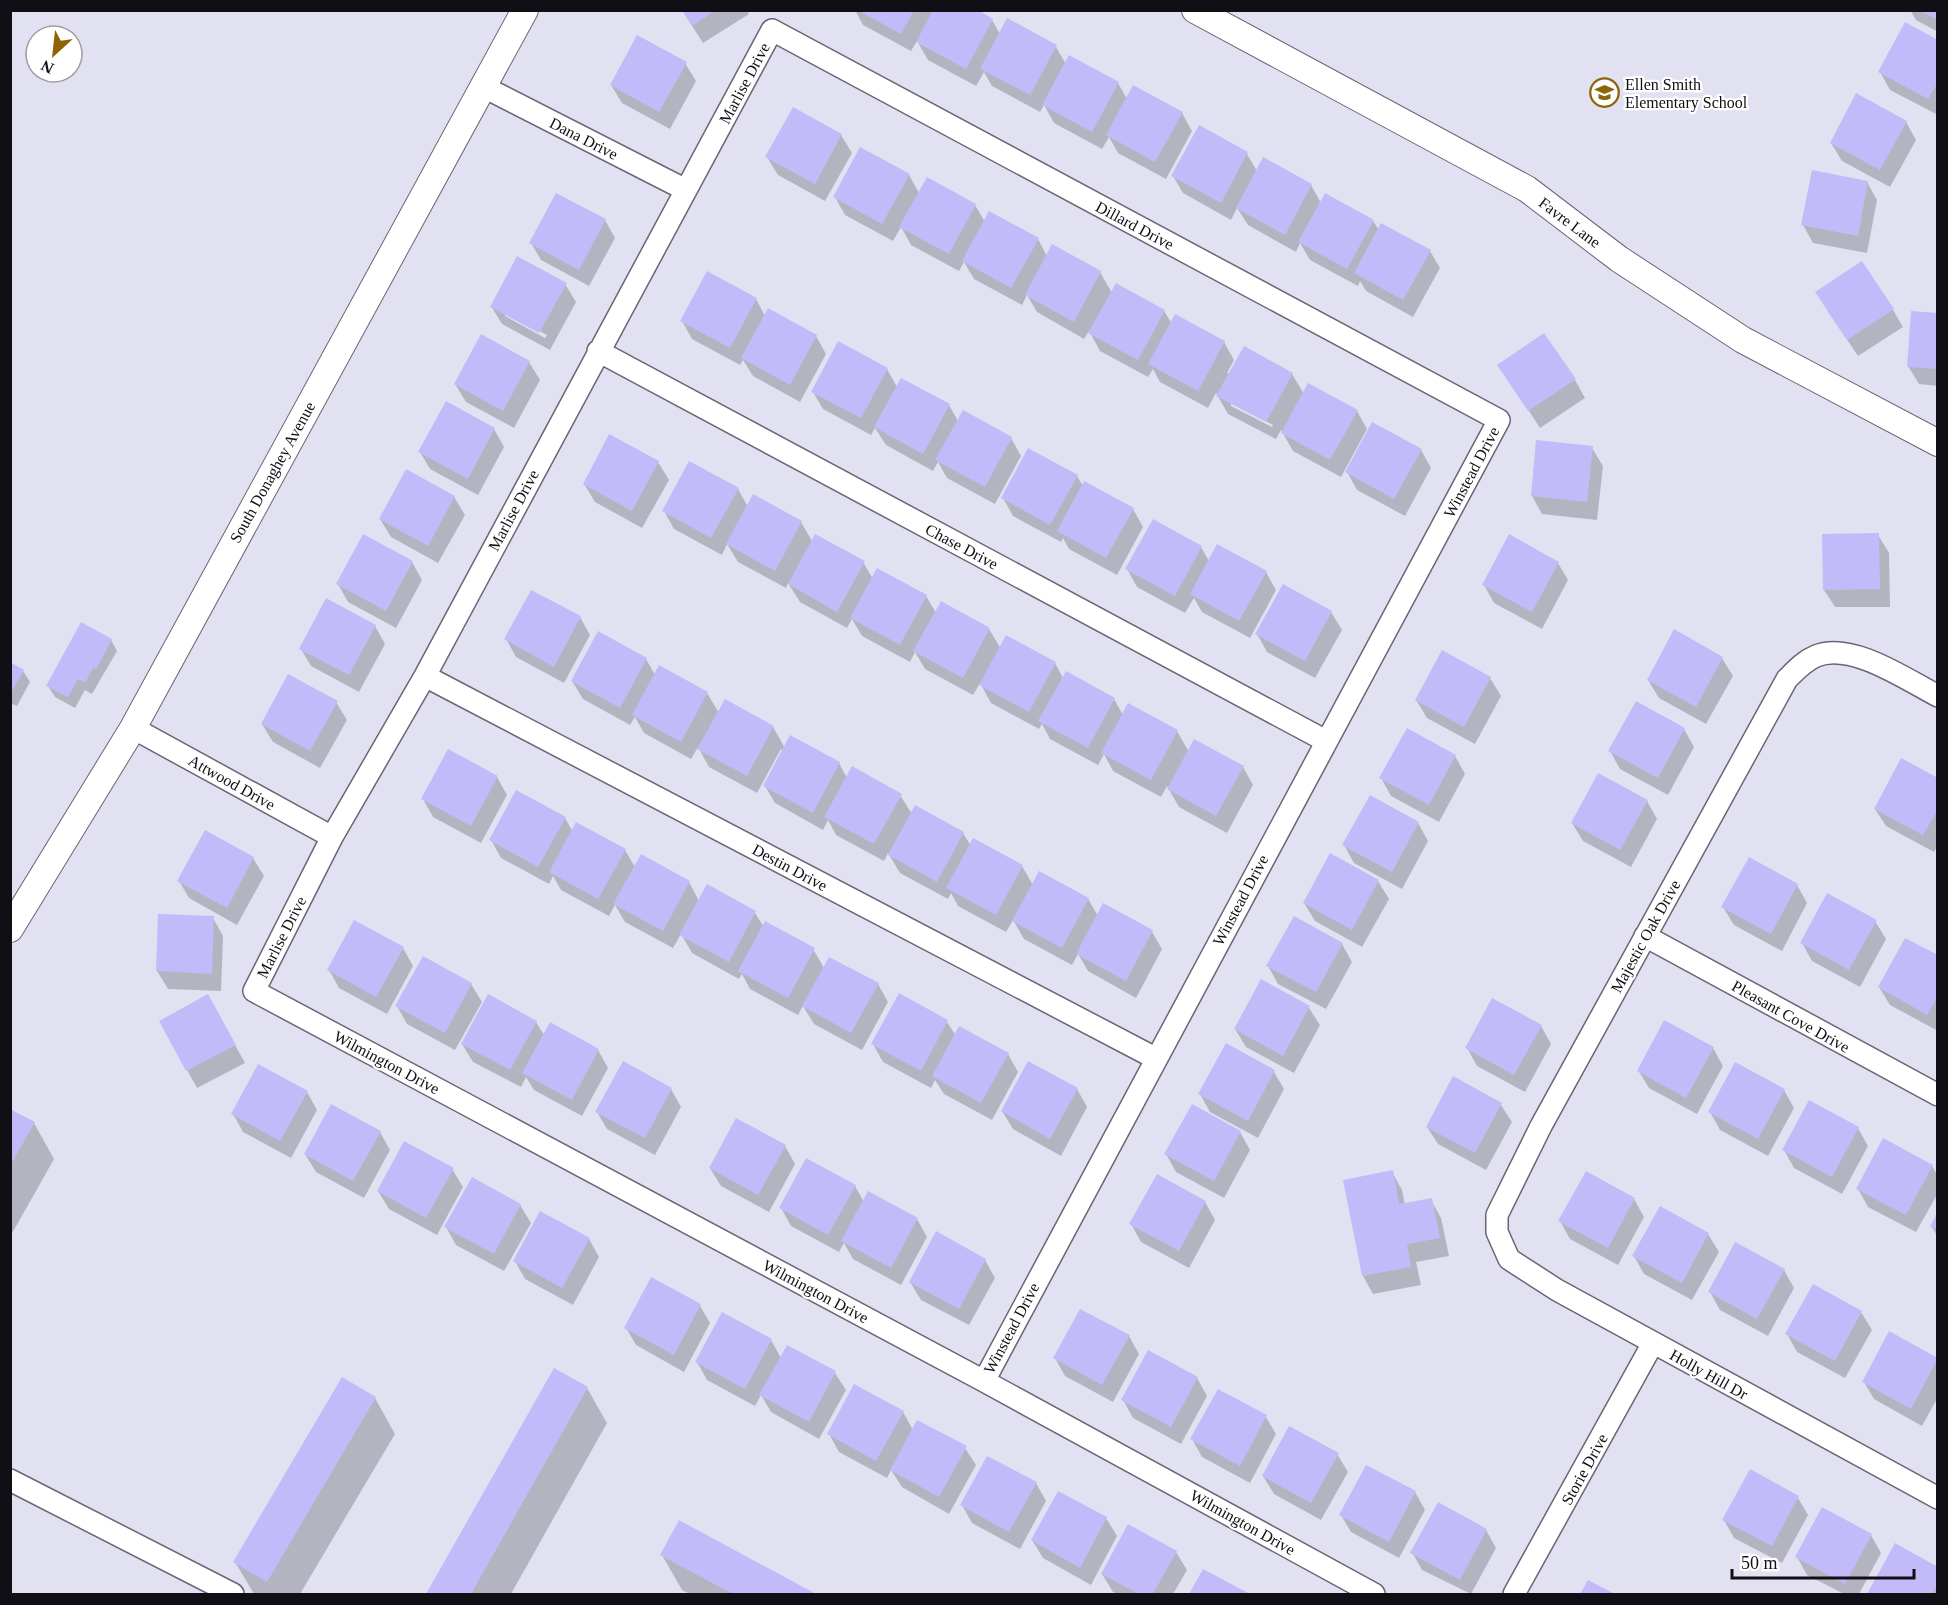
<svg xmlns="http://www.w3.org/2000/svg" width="1948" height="1605" font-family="'Times New Roman',serif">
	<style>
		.shadow { fill: #0003; fill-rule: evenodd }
		.building { fill: #c3bbf9 }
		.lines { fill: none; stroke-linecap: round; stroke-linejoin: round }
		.minor-casing { stroke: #686675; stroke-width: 24 }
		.tertiary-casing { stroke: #686675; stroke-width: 28 }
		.minor { stroke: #fff; stroke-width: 21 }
		.tertiary { stroke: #fff; stroke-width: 26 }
		.labels { text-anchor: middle; stroke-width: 4.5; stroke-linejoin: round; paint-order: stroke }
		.street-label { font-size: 16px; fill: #100f15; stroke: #fff }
		.poi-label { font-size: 16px; fill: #100f15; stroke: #fff; text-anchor: start }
	</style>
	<rect width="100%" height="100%" fill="#e2e1f2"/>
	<path class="shadow" d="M682,10H747L749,14L703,43Z
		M855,10H975L992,20L1000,34L1056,47L1066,64L1118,83L1127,99L1182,113L1192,131L1166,179L1118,153L1109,137L1102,149L1054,123L1044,105L1040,112L992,86L984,72L976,86L928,60L917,41L911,51L863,25Z
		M1910,10H1938V32L1916,20Z
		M1938,42V115L1890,90L1880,72Z
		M685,63L696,81L670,129L622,103L611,85Z
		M1906,122L1916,140L1890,187L1842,161L1831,143Z
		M841,135L852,153L825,201L778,175L767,157Z
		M1247,154L1257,171L1264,159L1311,185L1321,203L1373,221L1379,230L1430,251L1440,268L1413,317L1366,291L1360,281L1358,286L1310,260L1300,243L1296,252L1248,225L1237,208L1231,220L1183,193L1173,176Z
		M909,175L919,193L975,205L985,222L1038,239L1047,256L1053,246L1100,272L1112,293L1164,311L1172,324L1224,342L1234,360L1227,373L1230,374H1292L1304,394L1357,411L1367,429L1341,477L1293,451L1281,430L1276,439L1228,414L1216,393L1208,408L1160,382L1153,369L1148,377L1100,351L1089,331L1084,339L1037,312L1027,295L1022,305L974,279L964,262L959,271L911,245L901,227L893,241L845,215L835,197ZM1231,402L1273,425L1272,427L1231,406Z
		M1867,182L1877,200L1867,253L1813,243L1803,225Z
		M605,220L615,238L589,286L541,260L531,243Z
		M565,284L576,302L550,350L502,324L491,306ZM505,313L547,335L545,338L505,316Z
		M756,299L765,316L816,336L826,354L800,402L753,376L743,360L740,365L692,339L682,321Z
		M1827,310H1893L1903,327L1858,356Z
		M1938,314V386L1919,384L1908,366Z
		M529,362L540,380L514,428L466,402L455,384Z
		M1499,365L1575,380L1585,398L1540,428Z
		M887,369L897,387L901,380L949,405L958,421L1011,438L1021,456L995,504L947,478L938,462L933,471L886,445L875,428L871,435L823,409L813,392Z
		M494,429L504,447L478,495L430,469L420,452Z
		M1592,448L1603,466L1597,520L1542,514L1532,496Z
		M1421,450L1431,468L1405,516L1357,490L1347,472Z
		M658,462L669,480L642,528L595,502L584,484Z
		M407,471L454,497L465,515L438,563L391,537L380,519Z
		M1077,476L1083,486L1133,509L1143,527L1117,575L1069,549L1063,538L1061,542L1013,516L1003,498Z
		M738,489L748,507L801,522L812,541L863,562L873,579L926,596L936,613L989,629L1001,649L1055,663L1063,678L1114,699L1123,715L1177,731L1189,752L1243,767L1253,785L1227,833L1179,807L1167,786L1161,797L1113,771L1104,754L1098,765L1050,739L1042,724L1039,729L991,703L980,683L973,695L925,669L915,652L910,662L862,636L852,619L847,628L800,602L788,583L786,588L738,562L727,544L722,555L674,529L664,511Z
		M1878,535L1889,553L1890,607H1835L1824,590Z
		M1201,547L1209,561L1266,572L1276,590L1250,638L1202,612L1194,598L1185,613L1137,587L1127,569Z
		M412,562L422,580L396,628L348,602L338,584Z
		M1558,563L1568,580L1542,629L1494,603L1484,585Z
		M1331,612L1342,630L1315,678L1267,652L1257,634Z
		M580,617L590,635L564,683L516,657L506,639Z
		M375,626L385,644L359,692L311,666L301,649Z
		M599,633L646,659L655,675L707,693L719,713L773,727L785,748L839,763L847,778L900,795L912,814L963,833L971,846L1022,866L1033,885L1088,899L1098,916L1152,932L1162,949L1136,998L1088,971L1078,954L1072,965L1024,939L1013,920L1006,932L958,906L951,893L948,899L900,873L888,853L884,861L836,835L828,820L823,830L775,803L765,786L784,751L781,749L757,793L709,767L698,747L691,759L644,733L635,717L630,725L583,699L572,681Z
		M111,640L117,651L92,694L85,690L75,708L55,697L48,686Z
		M1722,658L1733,676L1706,724L1659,698L1648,680Z
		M10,663L23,671L30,682L17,706L10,703Z
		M1490,678L1501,696L1475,744L1427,718L1416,700Z
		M336,702L347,720L320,768L273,742L262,724Z
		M1684,729L1694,747L1668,795L1620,769L1610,751Z
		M1455,756L1465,774L1439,822L1391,796L1381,778Z
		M497,777L507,795L481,843L433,817L423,799Z
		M1938,780V845L1934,852L1886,826L1875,809Z
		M1647,801L1657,819L1631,867L1583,841L1572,823Z
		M565,818L573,832L625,850L635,867L689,882L699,901L707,886L755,913L764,927L813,949L824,968L878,984L888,1002L862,1050L814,1024L803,1006L798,1015L750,989L742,974L739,979L692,953L681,934L673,948L625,922L615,905L609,916L561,890L553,876L549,884L501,858L491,840Z
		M1418,823L1428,841L1402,889L1354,863L1344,845Z
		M205,832L253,858L264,876L237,925L189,898L179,881Z
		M1378,881L1389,899L1362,947L1315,921L1304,903Z
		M1797,885L1807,903L1782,951L1734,925L1723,907Z
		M213,918L223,936L221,991L168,989L157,971Z
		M1875,921L1886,939L1860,987L1812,961L1802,943Z
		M1342,944L1352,962L1326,1009L1278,984L1268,966Z
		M403,948L413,966L387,1014L339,988L329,970Z
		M1938,957V1031L1890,1005L1879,987Z
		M1262,982L1309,1008L1320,1025L1294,1073L1246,1047L1235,1029Z
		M471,984L482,1002L455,1050L407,1024L397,1006Z
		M218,1014L245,1063L197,1088L161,1022Z
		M536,1022L544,1035L598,1050L608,1068L582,1116L534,1090L526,1077L521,1087L473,1062L462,1044Z
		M947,1022L956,1036L1008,1054L1018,1072L992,1120L944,1094L935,1080L931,1088L883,1062L873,1044Z
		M1541,1026L1551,1044L1525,1092L1477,1066L1467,1048Z
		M1713,1048L1723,1066L1697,1114L1649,1088L1638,1070Z
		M1274,1072L1284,1089L1258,1138L1210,1112L1200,1094Z
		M1454,1078L1501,1105L1512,1122L1486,1170L1438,1144L1427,1127Z
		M671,1089L681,1107L655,1155L607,1129L597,1112Z
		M1077,1089L1087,1107L1061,1156L1013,1129L1002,1111Z
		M1784,1090L1794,1108L1768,1156L1720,1130L1710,1112Z
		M307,1092L317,1110L291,1158L243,1132L233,1114Z
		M10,1110L34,1123L54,1159L10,1237Z
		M1858,1128L1868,1146L1842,1194L1794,1168L1784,1150Z
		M380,1132L390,1150L364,1198L316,1172L305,1154Z
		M1240,1132L1250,1150L1224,1198L1176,1172L1166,1154Z
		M785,1146L795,1164L769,1212L721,1186L710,1168Z
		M1932,1166L1938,1176V1193L1916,1232L1868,1207L1858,1189Z
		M452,1169L463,1187L437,1235L389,1209L378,1191Z
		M1392,1172L1402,1190L1405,1205L1431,1200L1441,1218L1449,1256L1416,1262L1421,1285L1373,1294L1363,1276Z
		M855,1186L864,1202L917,1219L927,1237L901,1285L853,1259L844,1243L839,1252L791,1226L781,1208Z
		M1634,1199L1644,1217L1618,1265L1570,1239L1560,1221Z
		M1205,1202L1215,1220L1189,1268L1141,1242L1131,1224Z
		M520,1205L531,1223L504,1271L456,1245L446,1227Z
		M1938,1215V1237L1931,1226Z
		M1708,1234L1719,1252L1692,1300L1644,1274L1634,1256Z
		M589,1239L599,1257L573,1305L525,1279L515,1261Z
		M985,1260L995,1278L969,1325L921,1300L910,1282Z
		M1784,1270L1794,1288L1768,1336L1720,1310L1710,1292Z
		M700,1306L710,1323L684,1372L636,1345L626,1328Z
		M1861,1312L1872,1330L1845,1378L1797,1352L1787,1334Z
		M1890,1333L1938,1359V1397L1922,1426L1874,1399L1864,1382Z
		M1129,1336L1139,1354L1113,1402L1065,1376L1055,1358Z
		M771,1340L781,1358L787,1347L835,1373L846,1390L819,1439L771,1412L761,1395L755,1406L707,1380L697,1362Z
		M554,1370L587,1388L607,1423L511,1594H428Z
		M1197,1378L1207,1396L1181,1444L1133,1418L1123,1400Z
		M375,1398L395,1434L300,1594H254L235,1562Z
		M903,1412L913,1430L965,1448L976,1465L949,1514L902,1487L891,1470L887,1478L839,1452L829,1434Z
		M1266,1417L1276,1434L1250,1483L1202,1457L1192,1439Z
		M1337,1454L1348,1472L1321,1520L1274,1494L1263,1476Z
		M1036,1483L1046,1501L1020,1549L972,1523L962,1505Z
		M1415,1492L1425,1510L1399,1558L1351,1532L1341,1515Z
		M1058,1493L1106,1518L1117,1536L1091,1585L1043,1558L1032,1540Z
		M1798,1498L1808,1515L1782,1563L1734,1538L1724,1520Z
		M680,1522L813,1594H690L682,1590L662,1555Z
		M1486,1530L1496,1548L1471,1594L1422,1570L1412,1552Z
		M1871,1535L1881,1553L1859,1594H1844L1807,1575L1797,1557Z
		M1176,1552L1187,1570L1173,1594H1118L1113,1592L1102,1574Z
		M1938,1569V1594H1869Z
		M1203,1571L1247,1594H1191Z"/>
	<path class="building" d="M682,10H716L692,26Z
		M857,10H914L901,34Z
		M933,10H978L993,19L966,69L916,42Z
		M1919,10H1938V20Z
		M1007,18L1057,45L1030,95L980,69Z
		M1905,22L1938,40V82L1928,99L1878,72Z
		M637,35L687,62L659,112L610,85Z
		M1069,55L1119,82L1092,132L1042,105Z
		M1133,85L1183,112L1155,162L1106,135Z
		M1856,93L1907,121L1880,170L1830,143Z
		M793,107L842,134L815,184L765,157Z
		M1199,125L1248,152L1221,203L1171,176Z
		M860,147L910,174L882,224L833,197Z
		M1263,157L1312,184L1285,235L1236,208Z
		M1812,170L1868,181L1858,236L1801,225Z
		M927,177L976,204L949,254L899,227Z
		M556,193L606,219L579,270L529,243Z
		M1325,193L1374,220L1347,269L1298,242Z
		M989,211L1039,238L1011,288L962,261Z
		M1381,223L1431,250L1403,300L1354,273Z
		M1052,244L1101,271L1074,322L1025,295Z
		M517,256L567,283L539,333L490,307Z
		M1862,261L1894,309L1847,340L1815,292Z
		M707,271L757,298L730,348L680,321Z
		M1116,283L1165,310L1138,360L1088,333Z
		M768,308L817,335L790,385L741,358Z
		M1911,311L1938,313V369L1907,367Z
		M1175,314L1225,341L1198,391L1148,364Z
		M1544,333L1576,379L1528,411L1497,365Z
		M481,334L530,361L503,411L454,384Z
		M838,341L888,368L861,418L811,392Z
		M1244,346L1293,373L1266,422L1216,396Z
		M901,378L950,404L923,454L874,427Z
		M1308,383L1358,410L1330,460L1281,433Z
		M446,401L495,428L468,479L418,452Z
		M963,410L1012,437L985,487L935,460Z
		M1372,422L1422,449L1394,499L1345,472Z
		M609,434L659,461L632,511L583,484Z
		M1536,440L1593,446L1587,502L1531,496Z
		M1028,448L1078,475L1050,525L1001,498Z
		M689,461L739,488L711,538L662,511Z
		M406,469L455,496L428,546L379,519Z
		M1084,481L1134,508L1106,558L1057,531Z
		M753,494L802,521L775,571L726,544Z
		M1153,519L1202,546L1175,596L1125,569Z
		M1879,533L1880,589L1823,590L1822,534Z
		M363,534L413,561L386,611L336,584Z
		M815,534L865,561L837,612L788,584Z
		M1509,534L1559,562L1532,612L1482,585Z
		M1217,544L1267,571L1239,621L1190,594Z
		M877,568L927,595L900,645L850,618Z
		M1283,584L1332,611L1305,661L1255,634Z
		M531,590L581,616L554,667L504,639Z
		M326,598L376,625L349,675L299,649Z
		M941,601L990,628L963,678L913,651Z
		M81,622L112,639L96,669L93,668L85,683L78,679L68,697L46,686Z
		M1674,629L1723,657L1696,707L1647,680Z
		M598,631L647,658L620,708L571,681Z
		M1006,635L1056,662L1029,712L979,685Z
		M1442,650L1491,677L1464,727L1415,700Z
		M10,662L24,670L10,694Z
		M659,665L708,692L681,742L632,715Z
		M1066,671L1115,698L1088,748L1038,721Z
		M288,674L338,701L310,751L261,724Z
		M725,699L774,726L747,776L697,749Z
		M1636,701L1685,728L1658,778L1608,751Z
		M1128,703L1178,730L1151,780L1101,753Z
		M1407,728L1456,755L1429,805L1379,778Z
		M790,735L840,762L813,813L763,786Z
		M1194,739L1244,766L1216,816L1167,789Z
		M448,749L498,776L471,826L421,799Z
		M1901,758L1938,778V809L1923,835L1874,809Z
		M852,766L902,794L874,844L824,817Z
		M1598,773L1648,800L1620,850L1571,823Z
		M516,790L566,817L538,867L489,840Z
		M1370,795L1419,822L1392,872L1342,845Z
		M915,805L964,832L937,882L888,855Z
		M576,822L626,849L598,899L549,872Z
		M205,830L254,857L227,908L177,881Z
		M973,838L1023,865L996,915L946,888Z
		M1330,853L1379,880L1352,930L1303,903Z
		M641,854L690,881L663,931L613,904Z
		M1749,857L1798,884L1771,934L1721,907Z
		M1039,871L1089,898L1062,948L1012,921Z
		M707,884L756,911L729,962L679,935Z
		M1827,893L1877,920L1849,970L1800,943Z
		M1103,903L1153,930L1126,981L1076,954Z
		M158,914L214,916L212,974L156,971Z
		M1294,916L1343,943L1316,992L1266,966Z
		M354,920L404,947L376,997L327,970Z
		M765,921L815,948L788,998L738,971Z
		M1905,938L1938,955V996L1927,1015L1878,987Z
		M423,956L472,983L445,1033L395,1006Z
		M829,957L879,983L851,1033L802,1006Z
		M1261,979L1310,1006L1283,1056L1234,1029Z
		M899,993L948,1020L921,1071L871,1044Z
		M208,994L236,1045L186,1071L159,1021Z
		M488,994L537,1021L510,1070L461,1044Z
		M1492,998L1542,1025L1514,1075L1465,1048Z
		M1664,1020L1714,1047L1686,1098L1637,1071Z
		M550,1022L599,1049L572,1100L522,1073Z
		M959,1026L1009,1053L981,1103L932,1076Z
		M1226,1043L1275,1070L1248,1121L1198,1094Z
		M623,1061L672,1088L645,1138L595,1112Z
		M1028,1061L1078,1088L1050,1139L1001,1111Z
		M1735,1062L1785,1089L1758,1139L1708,1112Z
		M258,1064L308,1091L280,1141L231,1114Z
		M1453,1076L1502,1103L1475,1153L1426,1127Z
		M1809,1100L1859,1127L1832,1177L1782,1150Z
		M331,1104L381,1131L353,1181L304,1154Z
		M1192,1104L1241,1131L1214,1181L1164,1154Z
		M10,1109L35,1122L10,1166Z
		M736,1118L786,1145L758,1195L709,1168Z
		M1883,1138L1933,1165L1906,1215L1856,1189Z
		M404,1141L454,1168L426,1218L377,1191Z
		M806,1158L856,1185L828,1235L779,1208Z
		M1393,1170L1399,1204L1432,1198L1440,1238L1407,1244L1411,1267L1362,1276L1343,1180Z
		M1586,1171L1635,1198L1608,1248L1558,1221Z
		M1157,1174L1206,1201L1179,1251L1129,1224Z
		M472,1177L521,1204L494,1254L444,1227Z
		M868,1191L918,1218L891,1268L841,1241Z
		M1660,1206L1709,1233L1682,1283L1632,1256Z
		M540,1211L590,1238L562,1288L513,1261Z
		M1938,1212V1230L1930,1226Z
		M936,1231L986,1259L959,1309L909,1282Z
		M1735,1242L1785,1269L1757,1319L1708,1292Z
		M651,1277L701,1304L674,1355L624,1328Z
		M1813,1284L1862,1311L1835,1361L1785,1334Z
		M1080,1309L1130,1335L1102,1385L1053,1358Z
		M722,1312L772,1339L745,1389L695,1362Z
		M1889,1331L1938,1358L1911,1409L1862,1382Z
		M787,1345L836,1371L809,1422L759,1395Z
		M1148,1350L1198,1377L1171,1427L1121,1400Z
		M554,1368L588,1387L471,1594H426Z
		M342,1377L376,1397L267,1582L233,1562Z
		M854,1384L904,1411L876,1461L827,1434Z
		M1218,1389L1267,1415L1240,1466L1190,1439Z
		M917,1420L967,1446L939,1497L890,1470Z
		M1289,1426L1339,1453L1311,1503L1262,1476Z
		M987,1456L1037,1482L1009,1532L960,1505Z
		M1366,1465L1416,1491L1389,1542L1339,1515Z
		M1750,1469L1799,1496L1772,1546L1722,1520Z
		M1058,1491L1107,1517L1080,1568L1031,1540Z
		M1438,1502L1487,1529L1460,1580L1410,1553Z
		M1822,1507L1872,1534L1845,1584L1795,1557Z
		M679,1520L816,1594H733L660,1555Z
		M1128,1524L1177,1551L1153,1594H1139L1101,1574Z
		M1895,1543L1938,1567V1584L1932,1594H1867Z
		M1203,1569L1250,1594H1189Z
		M1588,1580L1615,1594H1580Z"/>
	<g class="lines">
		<defs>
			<path id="minor" d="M482,86L686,190
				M598,351L1326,741
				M425,676L1155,1058
				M1938,696C1907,680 1851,641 1816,656C1804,661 1795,671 1787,679L1541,1126L1497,1215V1232L1509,1259L1557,1290L1938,1498
				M133,728L332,837
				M1645,936L1938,1095
				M984,1381L1499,420L772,30L425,676L332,837L254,991L984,1381L1374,1594
				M10,1480L233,1594
				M1514,1594L1653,1343"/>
			<path id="tertiary" d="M1195,10L1527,189L1619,259L1743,340L1938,443
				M10,929L133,728L525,10"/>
		</defs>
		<use href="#minor" class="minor-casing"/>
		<use href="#tertiary" class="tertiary-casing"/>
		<use href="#minor" class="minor"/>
		<use href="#tertiary" class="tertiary"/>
	</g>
	<defs>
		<symbol id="school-ring" viewBox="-11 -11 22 22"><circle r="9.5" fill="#fff" stroke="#8d6406" stroke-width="1.5"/><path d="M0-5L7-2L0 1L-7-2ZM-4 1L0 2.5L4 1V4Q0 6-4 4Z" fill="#8d6406"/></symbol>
	</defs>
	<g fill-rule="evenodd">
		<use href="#school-ring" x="1588" y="76" width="33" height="33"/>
	</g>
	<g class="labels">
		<g class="street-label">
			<text transform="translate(744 83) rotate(-62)" y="6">Marlise Drive</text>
			<text transform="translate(584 138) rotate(27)" y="6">Dana Drive</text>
			<text transform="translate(1570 222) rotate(37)" y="6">Favre Lane</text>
			<text transform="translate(1135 225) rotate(28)" y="6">Dillard Drive</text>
			<text transform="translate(272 472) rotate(-61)" y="6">South Donaghey Avenue</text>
			<text transform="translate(1471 472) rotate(-62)" y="6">Winstead Drive</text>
			<text transform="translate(513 510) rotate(-62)" y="6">Marlise Drive</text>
			<text transform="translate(962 546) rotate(28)" y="6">Chase Drive</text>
			<text transform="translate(232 782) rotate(29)" y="6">Attwood Drive</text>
			<text transform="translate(790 867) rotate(28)" y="6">Destin Drive</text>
			<text transform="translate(1240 900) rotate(-62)" y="6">Winstead Drive</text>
			<text transform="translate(1645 936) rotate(-61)" y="6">Majestic Oak Drive</text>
			<text transform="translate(281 937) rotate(-63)" y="6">Marlise Drive</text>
			<text transform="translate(1791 1016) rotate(29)" y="6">Pleasant Cove Drive</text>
			<text transform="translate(387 1062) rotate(28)" y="6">Wilmington Drive</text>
			<text transform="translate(816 1291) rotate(28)" y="6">Wilmington Drive</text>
			<text transform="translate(1011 1328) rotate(-62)" y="6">Winstead Drive</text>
			<text transform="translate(1709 1374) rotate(29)" y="6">Holly Hill Dr</text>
			<text transform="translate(1584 1469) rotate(-61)" y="6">Storie Drive</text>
			<text transform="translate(1243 1522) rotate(29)" y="6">Wilmington Drive</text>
		</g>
		<g class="poi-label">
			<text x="1625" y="90">Ellen Smith<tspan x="1625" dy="18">Elementary School</tspan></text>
		</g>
	</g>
	<rect width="1948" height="1605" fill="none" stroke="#100f15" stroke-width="24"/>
	<g transform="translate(54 54) rotate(207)"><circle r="28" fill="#ffffff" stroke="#9f9fa1" stroke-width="1.5"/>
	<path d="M0-4.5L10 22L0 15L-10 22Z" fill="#8d6406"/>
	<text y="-9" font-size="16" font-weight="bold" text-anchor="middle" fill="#100f15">N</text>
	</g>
	<path d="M1732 1569v9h182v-9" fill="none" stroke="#100f15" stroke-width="3"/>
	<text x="1741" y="1569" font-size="18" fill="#100f15" stroke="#ffffff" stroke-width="4.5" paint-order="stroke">50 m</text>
</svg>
